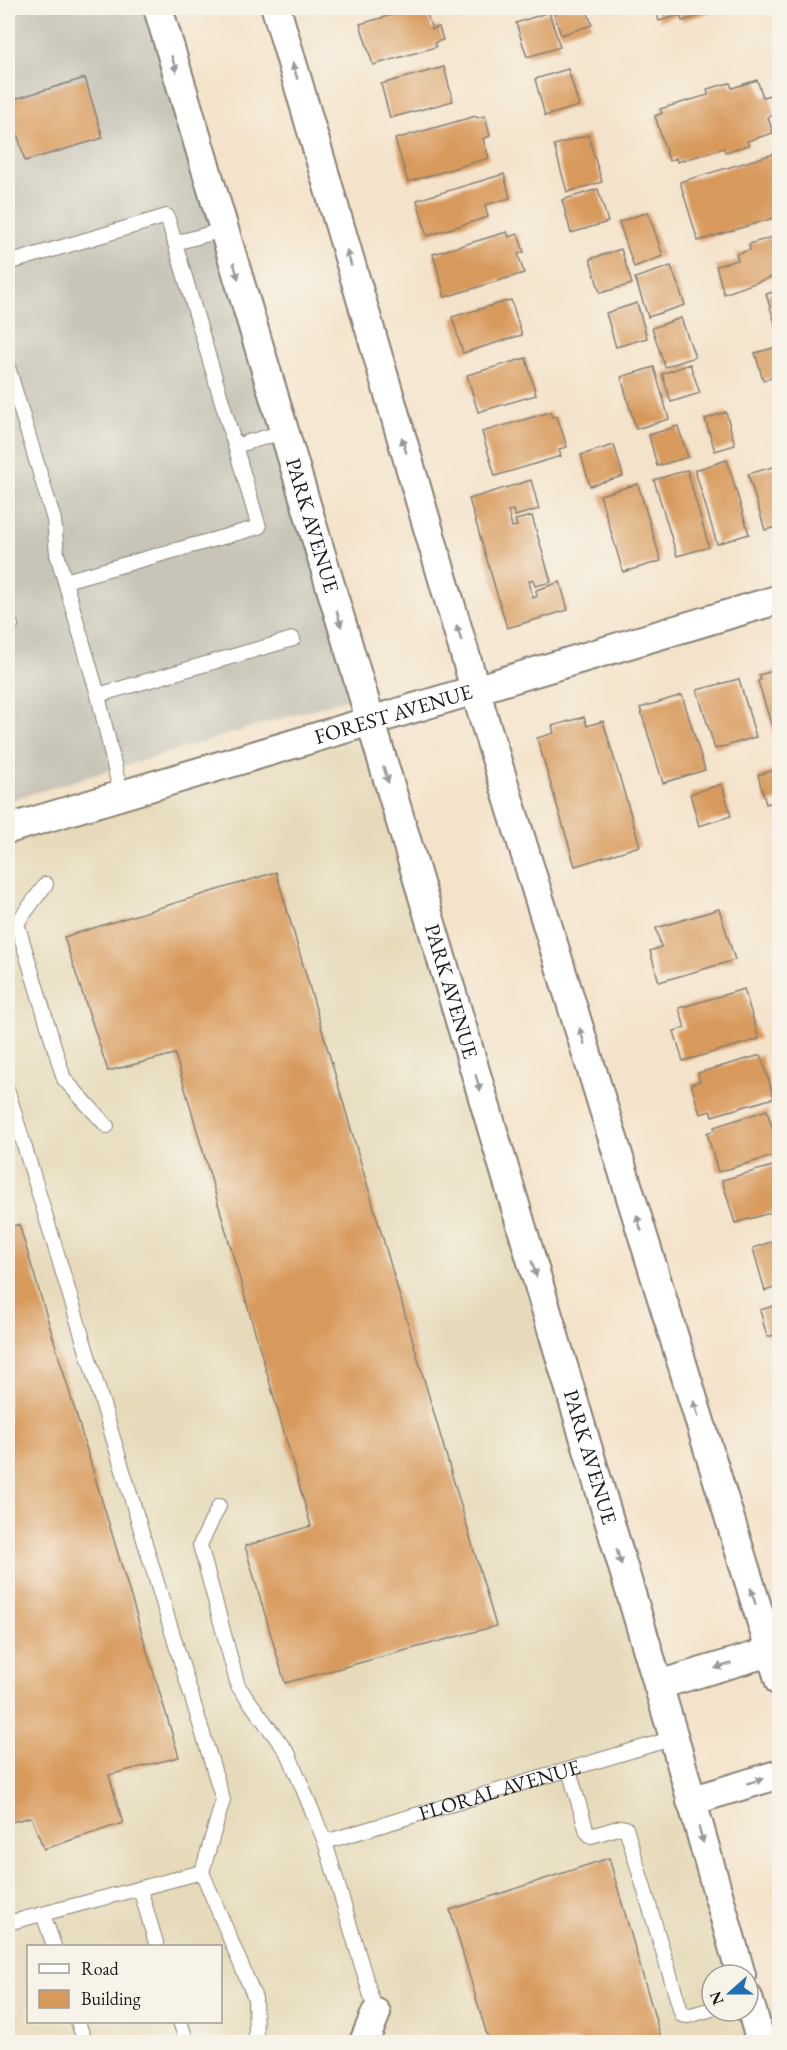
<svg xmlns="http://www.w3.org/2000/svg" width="787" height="2050" font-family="'EB Garamond',serif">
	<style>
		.built { fill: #e6daba; fill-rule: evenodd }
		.industrial { fill: #c8c4b8 }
		.building { fill: #d89a5b }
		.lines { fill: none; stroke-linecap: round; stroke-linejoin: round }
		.service-casing { stroke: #888074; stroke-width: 16 }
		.minor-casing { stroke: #888074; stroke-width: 32 }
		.service { stroke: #fff; stroke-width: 14 }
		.minor { stroke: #fff; stroke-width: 28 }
		.oneway { fill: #999 }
		.labels { text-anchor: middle; stroke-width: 6; stroke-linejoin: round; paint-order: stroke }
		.street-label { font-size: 21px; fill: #1c1c1c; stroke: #f7f3e8 }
	</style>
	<rect width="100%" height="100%" fill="#f7f3e8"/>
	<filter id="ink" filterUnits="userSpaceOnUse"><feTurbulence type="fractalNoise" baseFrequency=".0167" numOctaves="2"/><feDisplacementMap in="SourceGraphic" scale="12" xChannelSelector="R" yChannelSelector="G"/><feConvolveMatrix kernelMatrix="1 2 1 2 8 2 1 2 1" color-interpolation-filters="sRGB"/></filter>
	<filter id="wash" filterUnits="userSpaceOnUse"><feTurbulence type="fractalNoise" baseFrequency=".008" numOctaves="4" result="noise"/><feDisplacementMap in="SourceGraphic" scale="24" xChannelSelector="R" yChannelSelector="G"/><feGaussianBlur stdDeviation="1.35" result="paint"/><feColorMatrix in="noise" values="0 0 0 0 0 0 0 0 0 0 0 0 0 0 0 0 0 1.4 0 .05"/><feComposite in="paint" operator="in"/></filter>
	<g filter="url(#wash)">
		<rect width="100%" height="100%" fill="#f4e3cb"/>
		<path class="built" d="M368,719L741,1975H712V2011H748L761,2042H8V829ZM28,1946H220V2022H28Z"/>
		<path class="industrial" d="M8,8H158L356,696L8,801Z"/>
		<g id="blocks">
			<path class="building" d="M416,8H425L432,29L439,27L443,40L435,42L436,47L373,65L360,24Z
				M552,8H586L592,25L561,35Z
				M655,8H724L682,21L680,15L659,21Z
				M549,12L560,47L527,57L516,23Z
				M444,67L453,101L390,118L381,84Z
				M568,69L579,106L545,116L535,79Z
				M85,78L103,138L25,161L8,101Z
				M757,80L763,97L770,95L775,115L768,117L773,133L747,141L749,145L725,152L724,148L677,162L676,158L669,161L655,116L662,113L660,109L708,95L707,89L730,83L732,88Z
				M476,116L477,118L485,116L490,136L483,139L489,158L408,182L395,139Z
				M588,135L602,182L567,192L554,145Z
				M780,152V216L698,241L680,182Z
				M504,174L510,198L485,205L488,217L427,236L417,200Z
				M598,189L608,222L571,233L562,200Z
				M648,212L663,256L634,267L619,222Z
				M507,232L509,237L518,234L524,252L518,254L524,273L445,297L433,254Z
				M780,235V274L724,294L716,266L738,260L736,254L750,250L749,244Z
				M621,249L632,284L600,293L590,259Z
				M671,266L685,305L648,317L635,278Z
				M780,290V329L777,330L766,294Z
				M511,300L522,335L463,353L452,317Z
				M637,303L647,338L616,347L606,313Z
				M681,318L695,357L665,367L652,328Z
				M780,346V384L777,385L775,377L763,380L755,353Z
				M526,358L536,395L478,412L467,375Z
				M690,364L700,393L671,402L662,374Z
				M654,367L669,419L636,429L621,377Z
				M550,412L552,417L557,416L567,447L559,449L561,456L495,476L482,432Z
				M726,412L735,445L715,451L705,419Z
				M678,426L688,457L657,466L649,435Z
				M614,445L623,476L590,486L581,455Z
				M727,460L749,534L717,544L695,470Z
				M780,465V526L765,530L748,474Z
				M687,470L709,547L677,556L654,480Z
				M531,480L539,509L515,516L513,510L508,511L512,527L517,526L515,520L532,516L551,582L535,586L533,579L529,581L533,598L537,596L536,590L560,582L568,610L507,628L469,499Z
				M638,484L661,561L623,572L600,495Z
				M780,669V733L774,734L758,681L761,680L759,675Z
				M739,679L756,737L715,749L697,690Z
				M682,695L705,770L663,783L640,708Z
				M584,717L587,726L603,721L640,846L575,866L537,738L554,733L552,726Z
				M778,769L780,800L766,804L758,775Z
				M722,784L731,816L699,826L690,794Z
				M276,872L496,1626L285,1683L245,1546L311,1526L175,1054L108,1071L64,937Z
				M719,909L735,960L659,982L650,951L661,947L656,928Z
				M744,989L759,1039L683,1061L674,1031L685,1028L679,1008Z
				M761,1055L774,1098L712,1116L711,1111L700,1114L691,1084L700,1081L698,1073Z
				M767,1110L780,1154L718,1172L707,1133L715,1130L714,1127Z
				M780,1164V1210L735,1223L722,1180Z
				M19,1224L179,1757L109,1775L123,1823L44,1849L31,1817L8,1823V1228Z
				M780,1239V1286L765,1291L753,1248Z
				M780,1304V1340H779L777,1334L767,1337L760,1310Z
				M609,1858L662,2042H489L450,1910Z"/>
		</g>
	</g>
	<g filter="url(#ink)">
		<use href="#blocks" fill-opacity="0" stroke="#888074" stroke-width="1.5"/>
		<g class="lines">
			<defs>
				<g id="service">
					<path d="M175,243L223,230"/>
					<path d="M8,263L167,216L259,527L65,581"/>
					<path d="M8,367L54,520L57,554L98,695L121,795"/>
					<path d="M235,446L283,432"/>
					<path d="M8,626L11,625"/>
					<path d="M98,695L293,639"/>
					<path d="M46,884L17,923L64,1079L107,1126"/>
					<path d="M8,1092L223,1800L202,1872L8,1923"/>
					<path d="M219,1506L200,1545L238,1686L289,1755L325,1842L376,2013"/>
					<path d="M569,1770L587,1832L591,1836L621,1827L626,1828L682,2015L688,2016L712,2009"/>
					<path id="s1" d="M325,1842L674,1738"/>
					<path d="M202,1872L255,1998L256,2038L252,2042"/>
					<path d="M140,1889L157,1946"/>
					<path d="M43,1914L54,1946"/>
					<path d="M78,2022L85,2042"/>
					<path d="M180,2022L187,2042"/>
				</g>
				<g id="minor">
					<path id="s2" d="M158,8L674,1738L741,1975"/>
					<path d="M276,8L483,716L780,1682"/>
					<path id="s3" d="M8,829L780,599"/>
					<path d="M658,1685L780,1649"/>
					<path d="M691,1801L780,1774"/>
					<path d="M748,1998L761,2042"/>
					<path d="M364,2042L376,2013"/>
				</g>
			</defs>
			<use href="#service" class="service-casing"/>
			<use href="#minor" class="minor-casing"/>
			<use href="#service" class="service"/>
			<use href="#minor" class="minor"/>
		</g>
		<defs><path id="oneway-solid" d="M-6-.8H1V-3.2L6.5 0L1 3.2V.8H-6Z" transform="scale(1.5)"/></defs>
		<g class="oneway">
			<use href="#oneway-solid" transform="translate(174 64) rotate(73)"/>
			<use href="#oneway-solid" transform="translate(295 71) rotate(-106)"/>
			<use href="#oneway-solid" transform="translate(349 258) rotate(-106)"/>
			<use href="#oneway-solid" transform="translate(236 271) rotate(74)"/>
			<use href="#oneway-solid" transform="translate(404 445) rotate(-106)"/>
			<use href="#oneway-solid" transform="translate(339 619) rotate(74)"/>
			<use href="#oneway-solid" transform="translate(459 633) rotate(-106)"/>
			<use href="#oneway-solid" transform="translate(386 775) rotate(73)"/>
			<use href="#oneway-solid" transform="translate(582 1036) rotate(-107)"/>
			<use href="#oneway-solid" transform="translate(478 1083) rotate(73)"/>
			<use href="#oneway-solid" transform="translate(639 1223) rotate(-107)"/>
			<use href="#oneway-solid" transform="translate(534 1269) rotate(73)"/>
			<use href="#oneway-solid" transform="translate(696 1409) rotate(-107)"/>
			<use href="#oneway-solid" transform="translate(619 1557) rotate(73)"/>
			<use href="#oneway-solid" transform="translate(753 1596) rotate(-107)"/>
			<use href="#oneway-solid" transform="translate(723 1666) rotate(163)"/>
			<use href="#oneway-solid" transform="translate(755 1781) rotate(-17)"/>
			<use href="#oneway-solid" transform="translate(701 1835) rotate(74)"/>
		</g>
	</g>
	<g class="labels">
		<g class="street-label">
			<text dy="7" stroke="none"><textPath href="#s2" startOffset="540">PARK AVENUE</textPath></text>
			<text dy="7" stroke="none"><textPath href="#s3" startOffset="402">FOREST AVENUE</textPath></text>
			<text dy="7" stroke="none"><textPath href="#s2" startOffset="1026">PARK AVENUE</textPath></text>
			<text dy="7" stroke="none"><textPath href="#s2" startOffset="1512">PARK AVENUE</textPath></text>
			<text dy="7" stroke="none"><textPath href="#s1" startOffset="182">FLORAL AVENUE</textPath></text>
		</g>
	</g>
	<rect width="787" height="2050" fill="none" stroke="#f7f3e8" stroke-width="30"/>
	<rect x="27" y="1945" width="195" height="78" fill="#f7f3e8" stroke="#9f9d96" stroke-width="1.5"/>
	<rect x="39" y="1964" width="30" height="9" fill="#ffffff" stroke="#9f9d96" stroke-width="1.5"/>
	<text x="81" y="1975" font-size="18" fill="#1c1c1c">Road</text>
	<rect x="39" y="1990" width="30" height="18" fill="#d89a5b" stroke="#9f9d96" stroke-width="1.5"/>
	<text x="81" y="2005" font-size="18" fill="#1c1c1c">Building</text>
	<g transform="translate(730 1993) rotate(249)"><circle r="28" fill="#f7f3e8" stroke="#9f9d96" stroke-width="1.5"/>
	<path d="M0-4.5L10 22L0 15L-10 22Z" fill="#1f6fb2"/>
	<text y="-9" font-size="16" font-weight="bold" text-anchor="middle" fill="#1c1c1c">N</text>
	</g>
</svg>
